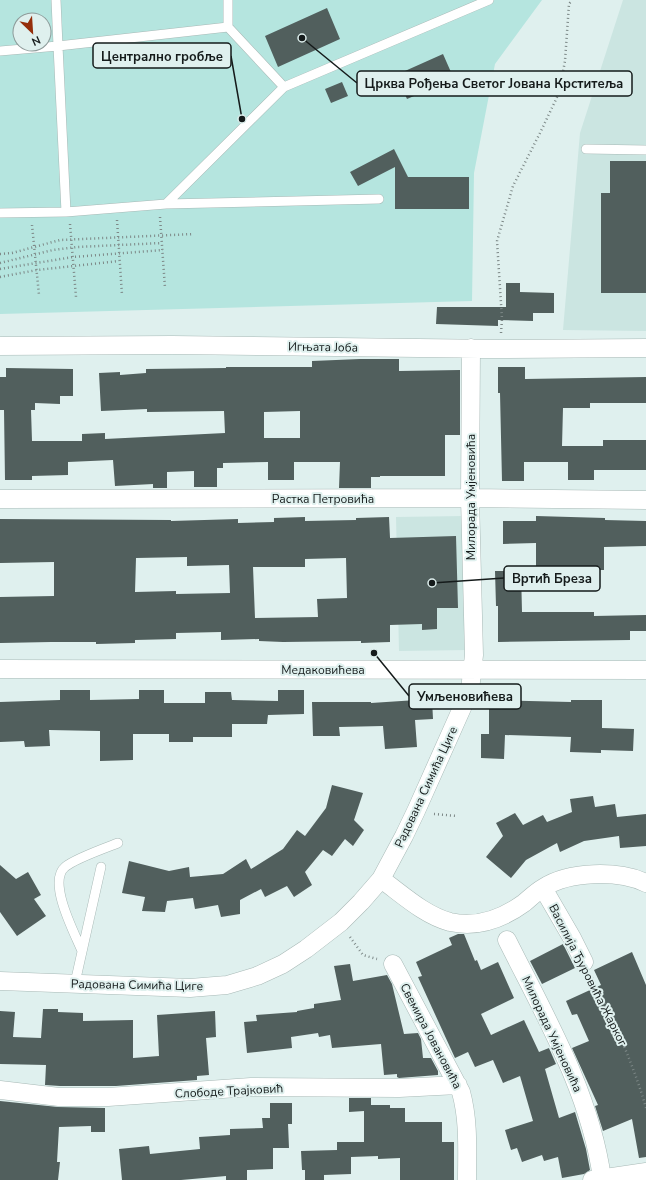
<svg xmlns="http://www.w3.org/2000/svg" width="646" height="1180" font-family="'Nunito Sans',sans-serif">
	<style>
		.built { fill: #cbe5e1 }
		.green { fill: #b5e5df; fill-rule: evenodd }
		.building { fill: #515f5d; fill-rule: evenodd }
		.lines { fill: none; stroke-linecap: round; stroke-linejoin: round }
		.service-casing { stroke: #a8b9b6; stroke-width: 10 }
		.minor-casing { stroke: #a8b9b6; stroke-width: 19 }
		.path { stroke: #7d8887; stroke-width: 2.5; stroke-dasharray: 1 3; stroke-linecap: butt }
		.service { stroke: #fff; stroke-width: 9 }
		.minor { stroke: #fff; stroke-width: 18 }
		.labels { text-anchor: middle; stroke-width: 4; stroke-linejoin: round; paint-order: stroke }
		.street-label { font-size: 12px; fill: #151b1b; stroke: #dff0ee }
		.leader { fill: none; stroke: #151b1b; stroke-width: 1.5 }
		.callout-dot { fill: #151b1b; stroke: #dff0ee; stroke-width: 1.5 }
		.callout { fill: #dff0ee; stroke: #151b1b; stroke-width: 1.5 }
		.callout-label { font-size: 13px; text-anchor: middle; font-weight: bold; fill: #151b1b }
	</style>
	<rect width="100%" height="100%" fill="#dff0ee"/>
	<path class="built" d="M623,0H646V331L563,330L580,133Z
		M464,516L468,650L399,651L396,517Z"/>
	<path class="green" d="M0,0H542L495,64L474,173L472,301L0,314ZM20,20H44V44H20Z"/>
	<path class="building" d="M327,8L340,39L278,67L265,36Z
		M443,54L454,79L407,99L396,75Z
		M342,82L348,96L331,103L325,89Z
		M394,149L408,177H469V209H395V167L358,186L350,172Z
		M610,161H646V293H601V193H610Z
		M506,283H520V292L554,293V313H533V321L498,320V326L436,324L437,307H506Z
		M360,359H399V371L460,370V435H445V476H380V477H371V488H339L340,462H294V480H268V462L223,463V468H217V487H194V471L167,472V488H153V484L115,486L113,460L68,462V475L32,476V480H5L4,410H0V377H6V368L73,369V396H60V404L35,403V410H31L32,441H82V434L105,433V439L225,433L224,411L147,412V409L101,411L99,373L120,372V375L146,373V369L226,368V367H312V361ZM300,411V438H264V412Z
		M498,367H525V379L646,377V403H590V408H563L562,446H603V440H646V470H594V480H568V462H524V481H502L500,393H498Z
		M536,516L605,518V520L646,521V546L604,547V570H536V543L503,544V521H536Z
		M305,517V521L356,520V518L389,517L390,538L456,536L458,608H437V629L422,630V624L390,625V642L361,643V641L283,642L259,641V639L221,640V632L176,633V639L135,640V643L96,644V642H51L0,643V597L54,596V562L0,563V519L171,520V521L238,519V523L274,522V518ZM187,557V566L229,565L230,593L176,594V591L135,592L136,558ZM346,558L347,598L317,599L318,617L255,618L253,567H305V559Z
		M495,571H521L522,612H594V616L646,615V631H630V640L498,642V606H496Z
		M60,690H90V700L139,699V690H164V703H205V692H231L232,700L278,701V690H304V714L268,715L267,724H232V737H193V742H169V734H133V760L100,761V731L49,730L50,746L25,747L24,741L0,742V702L60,700Z
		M432,699L433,719L415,720L417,747L385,749L383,726L339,727L340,736H313L312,702H371V703Z
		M489,700L571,702V700H602V728L634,729L633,751L601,750V753L570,752L571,737L505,735L504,759L481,758V734H489Z
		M332,785L363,793L354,820L364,830L353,846L345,839L332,856L323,850L305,872L312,885L294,897L287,886L265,897L261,889L240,900V914L221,917L218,905L195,909L193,898L167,901L165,912L142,911L145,897L122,893L129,861L169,871L189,867L190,877L223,874L246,859L251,869L283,849L297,830L305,836L326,808Z
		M593,796L595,807L615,804L617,817L646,814V846L620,848L619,836L584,841L560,852L557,843L526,860L511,878L486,857L503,836L496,823L515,813L523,825L543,815L547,822L572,812L570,799Z
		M0,865L16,879L28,872L41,895L34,899L46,916L17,936L0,912Z
		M458,934H464L475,961L477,960L481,970L498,962L514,998L481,1014L491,1035L524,1020L539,1052L549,1048L556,1064L545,1069L559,1118L575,1112L586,1149L590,1170L584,1174L562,1178L558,1157L544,1161L542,1155L522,1162L517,1148L511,1150L505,1130L533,1121L520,1076L503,1083L493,1060L475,1067L468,1052L455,1058L418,977L422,976L416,962L452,945L449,938Z
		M563,944L575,968L542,984L530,961Z
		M632,952L646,985V1157L639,1158L632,1119L603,1131L595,1106L598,1105L572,1048L589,1041L577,1014L572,1015L566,1001L601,985L594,970Z
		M350,964L353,981L387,975L392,984L404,1034L418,1033L421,1039L423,1058H431L438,1071V1075L399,1078L397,1077V1074L384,1075L381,1044L332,1048L330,1035L319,1037L318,1033L291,1037L292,1048L247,1053L244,1022L257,1021L256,1015L297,1012V1011L314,1008V1004L341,1000L334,966Z
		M43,1009H58V1012L83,1013V1021L133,1020V1058L159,1056L157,1015L215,1011L216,1037L206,1038L209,1075L197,1076V1080L116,1086H60L45,1085L46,1065L0,1064V1011L15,1012L13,1037L41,1038Z
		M349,1098H371V1105H390V1108H405V1122H442V1142H454V1180H400V1158L378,1159V1156L351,1157V1174L324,1175V1180H305V1170H302L301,1151L337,1150V1142H364V1111L349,1112Z
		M0,1101L58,1107L105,1108V1132H91V1126L59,1127L57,1162H60L58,1180H0Z
		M270,1103H292V1124H288L289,1148H273V1169L247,1170V1180H226V1176L181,1180H122L119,1149L149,1146L150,1154L200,1149L199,1137L230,1135V1129L263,1128L262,1118H270Z"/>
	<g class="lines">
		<defs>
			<path id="service" d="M56,0L58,46L228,27V0
				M228,27L284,87
				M0,51L58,46L66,212
				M586,149L646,150
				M166,204L379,199
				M0,213L66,212L166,204L284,87L489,0
				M82,951C75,934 47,882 65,867C74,859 105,848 118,843
				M75,983L101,867"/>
			<path id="minor" d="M0,346L172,345L500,349L646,348
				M0,499L470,498L646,500
				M0,669L646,670
				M381,879C402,894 424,915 450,922C477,928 502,919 524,903C530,898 536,892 543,888C569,871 618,870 646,883
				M543,888L572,938L584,962
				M507,940C545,1016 590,1092 602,1178
				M393,964L461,1092C469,1121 467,1151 467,1180
				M0,981L190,988L227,985L257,976L283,964L306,949L341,922L361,902L381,879L404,836L416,811L470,690L474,655L470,498L471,348
				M0,1090L59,1097H108L251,1087L399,1088L458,1085
				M592,1180L646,1172"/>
		</defs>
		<use href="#service" class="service-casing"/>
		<use href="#minor" class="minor-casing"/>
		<path class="path" d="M160,217L165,288
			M117,220L122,295
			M70,224L76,297
			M32,225L39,295
			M0,254L12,253L60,240L194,234
			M0,263L53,250L77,247L162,243
			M0,269L73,257L163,250
			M0,277L37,270L119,261
			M501,333L502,319L497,241L513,186L541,131L559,93L565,61L569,4L572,0
			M434,814L457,816
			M350,937L363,955L377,959
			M592,978C613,1020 633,1062 646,1108"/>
		<use href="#service" class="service"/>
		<use href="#minor" class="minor"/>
	</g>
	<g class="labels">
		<g class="street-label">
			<text transform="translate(323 347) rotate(1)" y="4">Игњата Јоба</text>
			<text transform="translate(471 497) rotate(-90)" y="4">Милорада Умјеновића</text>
			<text x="323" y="503">Растка Петровића</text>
			<text x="323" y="674">Медаковићева</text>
			<text transform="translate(426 787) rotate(-65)" y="4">Радована Симића Циге</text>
			<text transform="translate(588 975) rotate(63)" y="4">Василија Ђуровића Жарког</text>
			<text transform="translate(137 985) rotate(1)" y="4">Радована Симића Циге</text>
			<text transform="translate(552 1034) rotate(65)" y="4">Милорада Умјеновића</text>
			<text transform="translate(431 1036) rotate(62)" y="4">Свемира Јовановића</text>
			<text transform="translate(229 1091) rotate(-3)" y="4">Слободе Трајковић</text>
		</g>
	</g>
	<path class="leader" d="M242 119L231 56M302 38L357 83M432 583L504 578M374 653L409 696"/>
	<g class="callout-dot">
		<circle cx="242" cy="119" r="4"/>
		<circle cx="302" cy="38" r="4"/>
		<circle cx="432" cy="583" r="4"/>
		<circle cx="374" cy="653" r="4"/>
	</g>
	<g class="callout">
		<rect x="93" y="43" width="138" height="25" rx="4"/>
		<rect x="357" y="71" width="275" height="25" rx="4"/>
		<rect x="504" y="566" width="96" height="25" rx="4"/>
		<rect x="409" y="684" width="112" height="25" rx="4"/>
	</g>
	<g class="callout-label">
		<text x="162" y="61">Централно гробље</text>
		<text x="494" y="88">Црква Рођења Светог Јована Крститеља</text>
		<text x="552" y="583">Вртић Бреза</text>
		<text x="465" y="701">Умљеновићева</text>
	</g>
	<g transform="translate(32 32) rotate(155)"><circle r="19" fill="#dff0ee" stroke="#8e9b9a"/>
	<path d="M0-3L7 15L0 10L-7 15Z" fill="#952e0b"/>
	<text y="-6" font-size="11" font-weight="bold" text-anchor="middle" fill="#151b1b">N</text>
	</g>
</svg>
